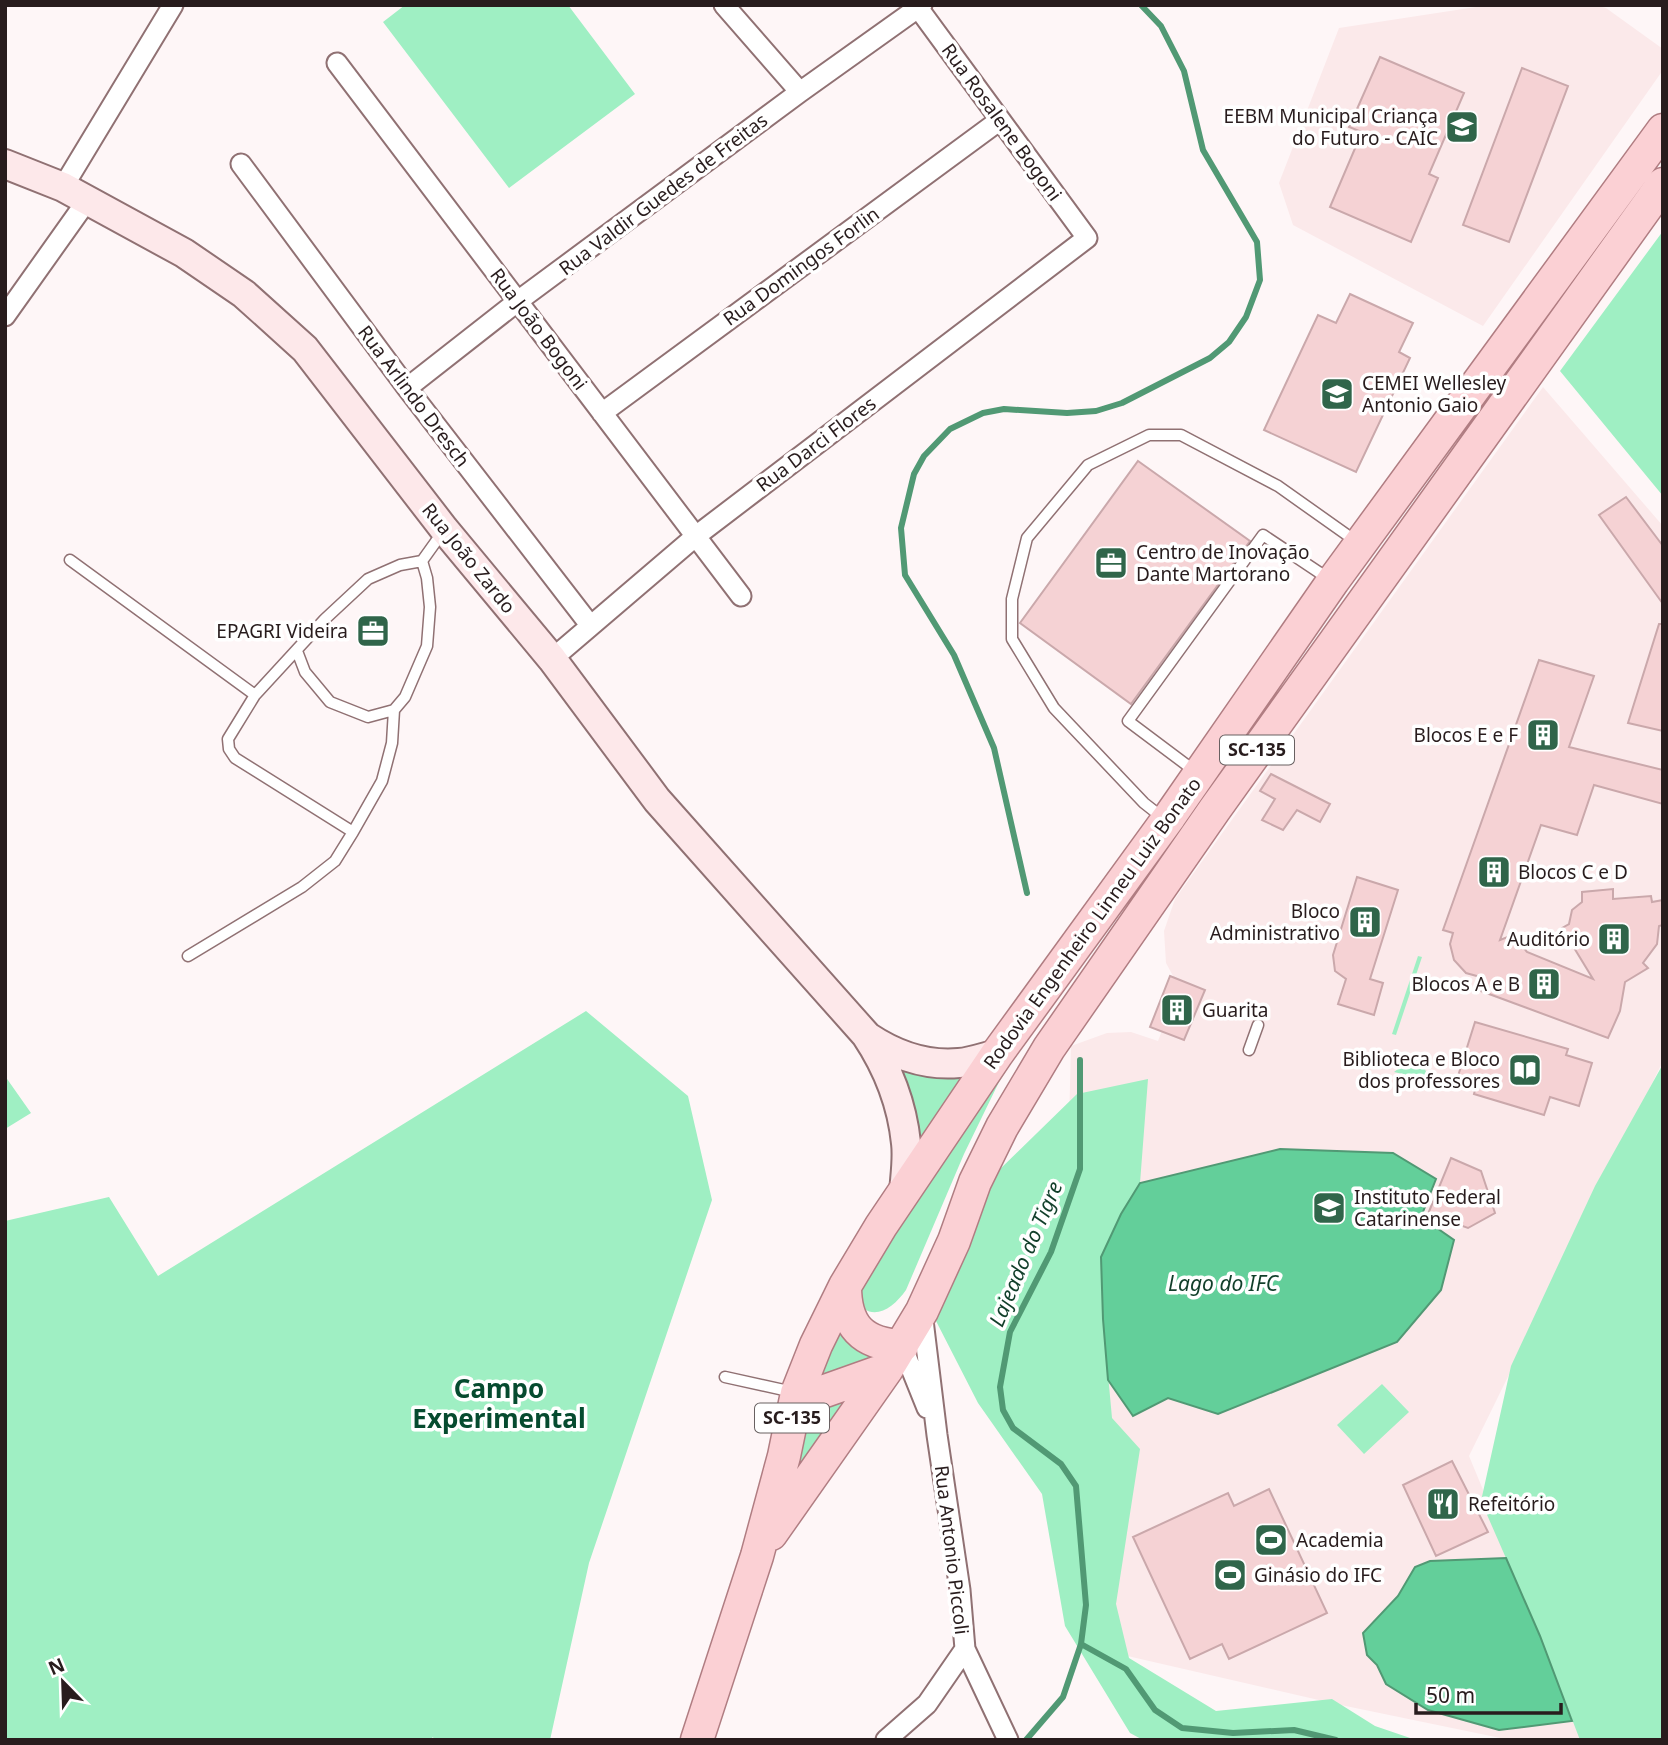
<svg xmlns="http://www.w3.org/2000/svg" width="1668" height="1745" font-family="'Noto Sans',sans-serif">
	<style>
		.built { fill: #fbe9ea }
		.green { fill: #9fefc3 }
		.water { fill: #63cf9a; stroke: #519974; stroke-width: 2 }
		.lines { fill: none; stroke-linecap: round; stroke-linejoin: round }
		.stream { stroke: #519974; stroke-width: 6 }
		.building { fill: #f5d2d4; stroke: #caa8ab; stroke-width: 2 }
		.lane-casing { stroke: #907173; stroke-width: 13 }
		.street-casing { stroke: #907173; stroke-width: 23 }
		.secondary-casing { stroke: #907173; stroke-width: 32 }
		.primary-casing { stroke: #b07d82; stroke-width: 35 }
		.lane { stroke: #fff; stroke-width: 10 }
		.street { stroke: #fff; stroke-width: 19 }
		.secondary { stroke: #fde8ea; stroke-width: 28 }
		.primary { stroke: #fbd0d4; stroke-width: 32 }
		.labels { text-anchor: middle; stroke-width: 7; stroke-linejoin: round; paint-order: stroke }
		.shield { fill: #fff; stroke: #686061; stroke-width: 2 }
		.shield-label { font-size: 18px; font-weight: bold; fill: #281c1d }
		.poi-label { font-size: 19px; fill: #281c1d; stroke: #fff; text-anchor: start }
		.street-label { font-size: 19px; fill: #281c1d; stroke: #fff }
		.water-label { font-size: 21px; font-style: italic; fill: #113f2a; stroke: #fff }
		.district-label { font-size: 26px; font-weight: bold; fill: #064b2f; stroke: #fff }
	</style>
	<rect width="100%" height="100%" fill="#fef6f7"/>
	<path class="built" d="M1489,5H1595L1606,8L1663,49V70L1483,326L1293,225L1279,183L1339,28Z
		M1543,387L1663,526V1061L1469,1456L1587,1740H1510L1336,1704L1097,1649L1063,1355L1071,1046L1107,1033L1131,1032L1158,1041L1179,987L1166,963L1164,931L1175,899Z"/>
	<path class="green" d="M405,5H568L635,94L509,188L383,22Z
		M1663,231V496L1560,371Z
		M1418,956L1422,957L1396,1035L1392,1034Z
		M586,1011L688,1096L712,1200L589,1563L550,1740H434L433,1737L430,1740H5V1221L109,1197L158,1276Z
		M1419,1053L1429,1080L1394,1072Z
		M1663,1064V1740H1580L1540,1636L1481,1501L1511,1366L1595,1186Z
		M897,1065C924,1081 944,1074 973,1069L912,1150C916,1111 915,1100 897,1065Z
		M1008,1068L999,1082L964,1154L906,1290C892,1310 870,1324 854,1298L963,1126Z
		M5,1076L31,1113L5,1129Z
		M1148,1079L1140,1183L1121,1214L1101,1257L1103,1320L1112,1418L1140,1449L1116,1604L1129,1658L1216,1711L1332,1699L1375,1726L1416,1740H1143L1130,1733L1065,1626L1042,1494L978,1403L936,1321L997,1172L1077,1094Z
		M832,1316L882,1348L868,1359L811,1383Z
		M1382,1384L1409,1412L1364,1454L1337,1425Z
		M852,1398L804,1458L783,1494L802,1401Z"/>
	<path class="water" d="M1280,1149L1393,1153L1436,1179L1421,1217L1454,1240L1441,1290L1397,1342L1218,1414L1168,1398L1133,1416L1108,1380L1103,1319L1101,1257L1121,1214L1140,1183Z
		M1506,1558L1540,1636L1572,1721L1499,1730L1428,1710L1386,1684L1377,1665L1367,1655L1363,1633L1398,1596L1415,1567L1430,1561Z"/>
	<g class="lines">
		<path class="stream" d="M1027,893L994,748L954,655L905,575L901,528L914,474L924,456L950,429L983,413L1004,409L1067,413L1096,411L1122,403L1210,358L1229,342L1246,317L1260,280L1257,242L1203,150L1184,71L1161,26L1141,5
			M1080,1060V1169L1051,1252L1010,1332L1000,1387L1003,1410L1013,1428L1061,1464L1076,1486L1086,1605L1081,1644L1126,1669L1155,1710L1182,1728L1233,1733L1294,1730L1336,1740
			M1026,1740L1063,1697L1081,1644"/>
	</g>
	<path class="building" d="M1380,57L1464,93L1429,174L1438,178L1411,242L1330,207L1362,132L1349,127Z
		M1522,68L1568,86L1509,242L1463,225Z
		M1350,294L1413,323L1399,352L1410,358L1356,472L1264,430L1318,315L1336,323Z
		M1138,461L1250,541L1131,704L1020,623Z
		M1626,497L1663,546V604L1599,515Z
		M1659,624H1663V731L1628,723Z
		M1539,660L1594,676L1569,747L1663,770V804L1594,785L1577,835L1541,825L1500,940L1513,935L1527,952L1593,979L1562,928L1569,924L1572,910L1582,902V892L1613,889V899L1651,896L1652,902L1663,900V925L1659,926L1657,944L1643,963L1648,968L1625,982L1620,1011L1608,1038L1481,991L1484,978L1466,973L1454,960L1450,944L1453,933L1443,930Z
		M1271,774L1330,804L1320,822L1297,810L1283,830L1262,820L1275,799L1260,791Z
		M1357,877L1398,890L1370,979L1383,983L1374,1015L1338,1004L1346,979L1335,971L1333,955Z
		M1170,976L1205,990L1184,1040L1150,1027Z
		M1475,1022L1568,1049L1566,1055L1592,1063L1579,1106L1550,1097L1544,1115L1474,1094L1477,1082L1458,1076Z
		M1451,1158L1481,1171L1495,1213L1468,1228L1428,1214Z
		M1452,1461L1488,1532L1436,1556L1403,1485Z
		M1269,1489L1327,1613L1229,1659L1222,1644L1190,1659L1133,1537L1228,1493L1234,1506Z"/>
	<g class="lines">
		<defs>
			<path id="lane" d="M70,560L255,695L325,619L368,579L400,565L422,561L442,533
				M297,651L305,672L330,702L368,717L394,710L405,697L427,646L430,607L427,578L422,561
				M255,695L228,739L229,749L235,758L353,832L382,781L392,743L394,710
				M1196,772L1128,721L1263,535L1329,579
				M1163,818L1144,803L1054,708L1012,639V599L1027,538L1088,465L1149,435H1181L1278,486L1357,542
				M188,956L302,887L335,861L353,832
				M1249,1050L1258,1025
				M725,1377L793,1392"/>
			<path id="street" d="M724,5L800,92
				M337,63L741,596
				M241,164L407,388L590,625
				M63,187L173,5
				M5,316L86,202
				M407,388L518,301L800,92L922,5
				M602,413L1000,120
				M552,659L696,536L1087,238L916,5
				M922,1312L937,1435L960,1590L965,1649L1008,1740
				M902,1346L927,1408
				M886,1740L927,1704L965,1649"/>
			<path id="secondary" d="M5,164L63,187L184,253L244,294L305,349L444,529L552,659L657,800L866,1035C888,1068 902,1104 906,1143C908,1159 905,1177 904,1193
				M868,1037C895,1055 926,1066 959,1063C971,1062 985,1057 997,1054"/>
			<path id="primary" d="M845,1286C845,1326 862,1344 902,1346
				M797,1393L825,1391L887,1369
				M771,1534L887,1369L922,1311L954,1241L975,1182L1002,1127L1049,1048L1215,809L1663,184
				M697,1740L757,1556L784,1456L797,1393L816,1345L845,1286L881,1226L997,1054L1170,816L1333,581L1663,130"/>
		</defs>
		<use href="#lane" class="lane-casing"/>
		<use href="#street" class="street-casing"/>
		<use href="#secondary" class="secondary-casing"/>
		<use href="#primary" class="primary-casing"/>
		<use href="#lane" class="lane"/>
		<use href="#street" class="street"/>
		<use href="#secondary" class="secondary"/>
		<use href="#primary" class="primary"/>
	</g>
	<defs>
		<symbol id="school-square" viewBox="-11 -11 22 22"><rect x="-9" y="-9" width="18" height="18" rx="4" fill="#30654a" stroke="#fff"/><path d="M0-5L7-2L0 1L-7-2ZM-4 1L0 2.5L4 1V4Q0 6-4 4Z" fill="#fff"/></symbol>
		<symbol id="office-square" viewBox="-11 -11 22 22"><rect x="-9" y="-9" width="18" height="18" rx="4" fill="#30654a" stroke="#fff"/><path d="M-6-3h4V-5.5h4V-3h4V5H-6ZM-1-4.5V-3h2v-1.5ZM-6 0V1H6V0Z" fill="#fff"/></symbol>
		<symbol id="building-square" viewBox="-11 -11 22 22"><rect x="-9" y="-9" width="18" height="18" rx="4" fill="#30654a" stroke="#fff"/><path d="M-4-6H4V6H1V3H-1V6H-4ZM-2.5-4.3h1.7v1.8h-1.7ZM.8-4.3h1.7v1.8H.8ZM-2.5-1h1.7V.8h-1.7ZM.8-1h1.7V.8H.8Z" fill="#fff"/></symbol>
		<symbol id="library-square" viewBox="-11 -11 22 22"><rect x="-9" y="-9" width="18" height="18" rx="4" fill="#30654a" stroke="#fff"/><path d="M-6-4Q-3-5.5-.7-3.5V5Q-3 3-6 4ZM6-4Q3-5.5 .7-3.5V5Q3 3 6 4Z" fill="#fff"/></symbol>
		<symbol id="university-square" viewBox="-11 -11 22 22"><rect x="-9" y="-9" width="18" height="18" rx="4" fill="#30654a" stroke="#fff"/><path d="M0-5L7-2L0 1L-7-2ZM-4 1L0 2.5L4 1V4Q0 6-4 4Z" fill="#fff"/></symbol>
		<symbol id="restaurant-square" viewBox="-11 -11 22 22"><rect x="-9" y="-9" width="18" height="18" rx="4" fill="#30654a" stroke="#fff"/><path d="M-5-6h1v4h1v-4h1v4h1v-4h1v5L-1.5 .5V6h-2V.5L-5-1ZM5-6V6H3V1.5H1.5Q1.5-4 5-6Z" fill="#fff"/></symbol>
		<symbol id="stadium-square" viewBox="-11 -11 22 22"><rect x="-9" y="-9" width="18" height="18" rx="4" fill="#30654a" stroke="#fff"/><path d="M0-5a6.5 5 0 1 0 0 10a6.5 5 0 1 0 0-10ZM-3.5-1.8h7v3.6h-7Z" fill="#fff"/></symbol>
	</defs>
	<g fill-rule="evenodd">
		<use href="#school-square" x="1443" y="108" width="38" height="38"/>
		<use href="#school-square" x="1318" y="375" width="38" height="38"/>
		<use href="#office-square" x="1092" y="544" width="38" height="38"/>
		<use href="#office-square" x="354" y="612" width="38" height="38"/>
		<use href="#building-square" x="1524" y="716" width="38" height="38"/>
		<use href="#building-square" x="1475" y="853" width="38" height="38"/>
		<use href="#building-square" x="1346" y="903" width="38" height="38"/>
		<use href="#building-square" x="1595" y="920" width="38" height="38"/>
		<use href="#building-square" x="1525" y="965" width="38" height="38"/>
		<use href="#building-square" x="1158" y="991" width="38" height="38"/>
		<use href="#library-square" x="1506" y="1051" width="38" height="38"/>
		<use href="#university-square" x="1310" y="1189" width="38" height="38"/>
		<use href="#restaurant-square" x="1424" y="1485" width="38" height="38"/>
		<use href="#stadium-square" x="1252" y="1521" width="38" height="38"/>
		<use href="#stadium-square" x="1211" y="1556" width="38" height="38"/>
	</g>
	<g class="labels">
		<g class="shield">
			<rect x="1220" y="735.5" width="74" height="29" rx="5"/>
			<rect x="755" y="1403.5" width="74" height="29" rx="5"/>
		</g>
		<g class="shield-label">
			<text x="1257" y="756">SC-135</text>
			<text x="792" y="1424">SC-135</text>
		</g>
		<g class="poi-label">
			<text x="1438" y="123" text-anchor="end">EEBM Municipal Criança<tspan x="1438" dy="22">do Futuro - CAIC</tspan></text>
			<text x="1362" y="390">CEMEI Wellesley<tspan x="1362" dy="22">Antonio Gaio</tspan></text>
			<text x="1136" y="559">Centro de Inovação<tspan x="1136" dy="22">Dante Martorano</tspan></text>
			<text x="348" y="638" text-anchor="end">EPAGRI Videira</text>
			<text x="1518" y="742" text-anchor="end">Blocos E e F</text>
			<text x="1518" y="879">Blocos C e D</text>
			<text x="1340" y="918" text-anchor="end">Bloco<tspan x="1340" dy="22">Administrativo</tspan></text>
			<text x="1590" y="946" text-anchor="end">Auditório</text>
			<text x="1520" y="991" text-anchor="end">Blocos A e B</text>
			<text x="1202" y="1017">Guarita</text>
			<text x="1500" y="1066" text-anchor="end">Biblioteca e Bloco<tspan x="1500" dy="22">dos professores</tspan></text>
			<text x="1354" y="1204">Instituto Federal<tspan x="1354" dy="22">Catarinense</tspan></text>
			<text x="1468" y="1511">Refeitório</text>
			<text x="1296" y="1547">Academia</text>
			<text x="1254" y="1582">Ginásio do IFC</text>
		</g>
		<g class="street-label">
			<text transform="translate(1002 122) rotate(54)" y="7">Rua Rosalene Bogoni</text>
			<text transform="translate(663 194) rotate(-37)" y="7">Rua Valdir Guedes de Freitas</text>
			<text transform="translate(801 266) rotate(-36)" y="7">Rua Domingos Forlin</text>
			<text transform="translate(539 329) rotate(53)" y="7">Rua João Bogoni</text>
			<text transform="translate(414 396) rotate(53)" y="7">Rua Arlindo Dresch</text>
			<text transform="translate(816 444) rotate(-37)" y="7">Rua Darci Flores</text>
			<text transform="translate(469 558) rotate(51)" y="7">Rua João Zardo</text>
			<text transform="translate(1092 923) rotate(-54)" y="7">Rodovia Engenheiro Linneu Luiz Bonato</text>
			<text transform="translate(952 1550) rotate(83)" y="7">Rua Antonio Piccoli</text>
		</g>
		<g class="water-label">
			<text transform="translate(1026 1254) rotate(-67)" y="7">Lajeado do Tigre</text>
			<text x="1223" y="1291">Lago do IFC</text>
		</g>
		<g class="district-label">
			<text x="499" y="1398">Campo<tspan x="499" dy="30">Experimental</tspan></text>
		</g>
	</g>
	<rect width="1668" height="1745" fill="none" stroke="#281c1d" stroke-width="14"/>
	<g transform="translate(63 1682) rotate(337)" stroke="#ffffff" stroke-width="5" paint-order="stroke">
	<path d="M0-5L12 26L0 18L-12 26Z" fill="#281c1d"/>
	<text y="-10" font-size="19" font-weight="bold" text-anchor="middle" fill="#281c1d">N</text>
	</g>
	<path d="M1416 1703v10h145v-10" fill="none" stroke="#281c1d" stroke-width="3.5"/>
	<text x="1426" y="1703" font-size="21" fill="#281c1d" stroke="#ffffff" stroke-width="5" paint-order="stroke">50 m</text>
</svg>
